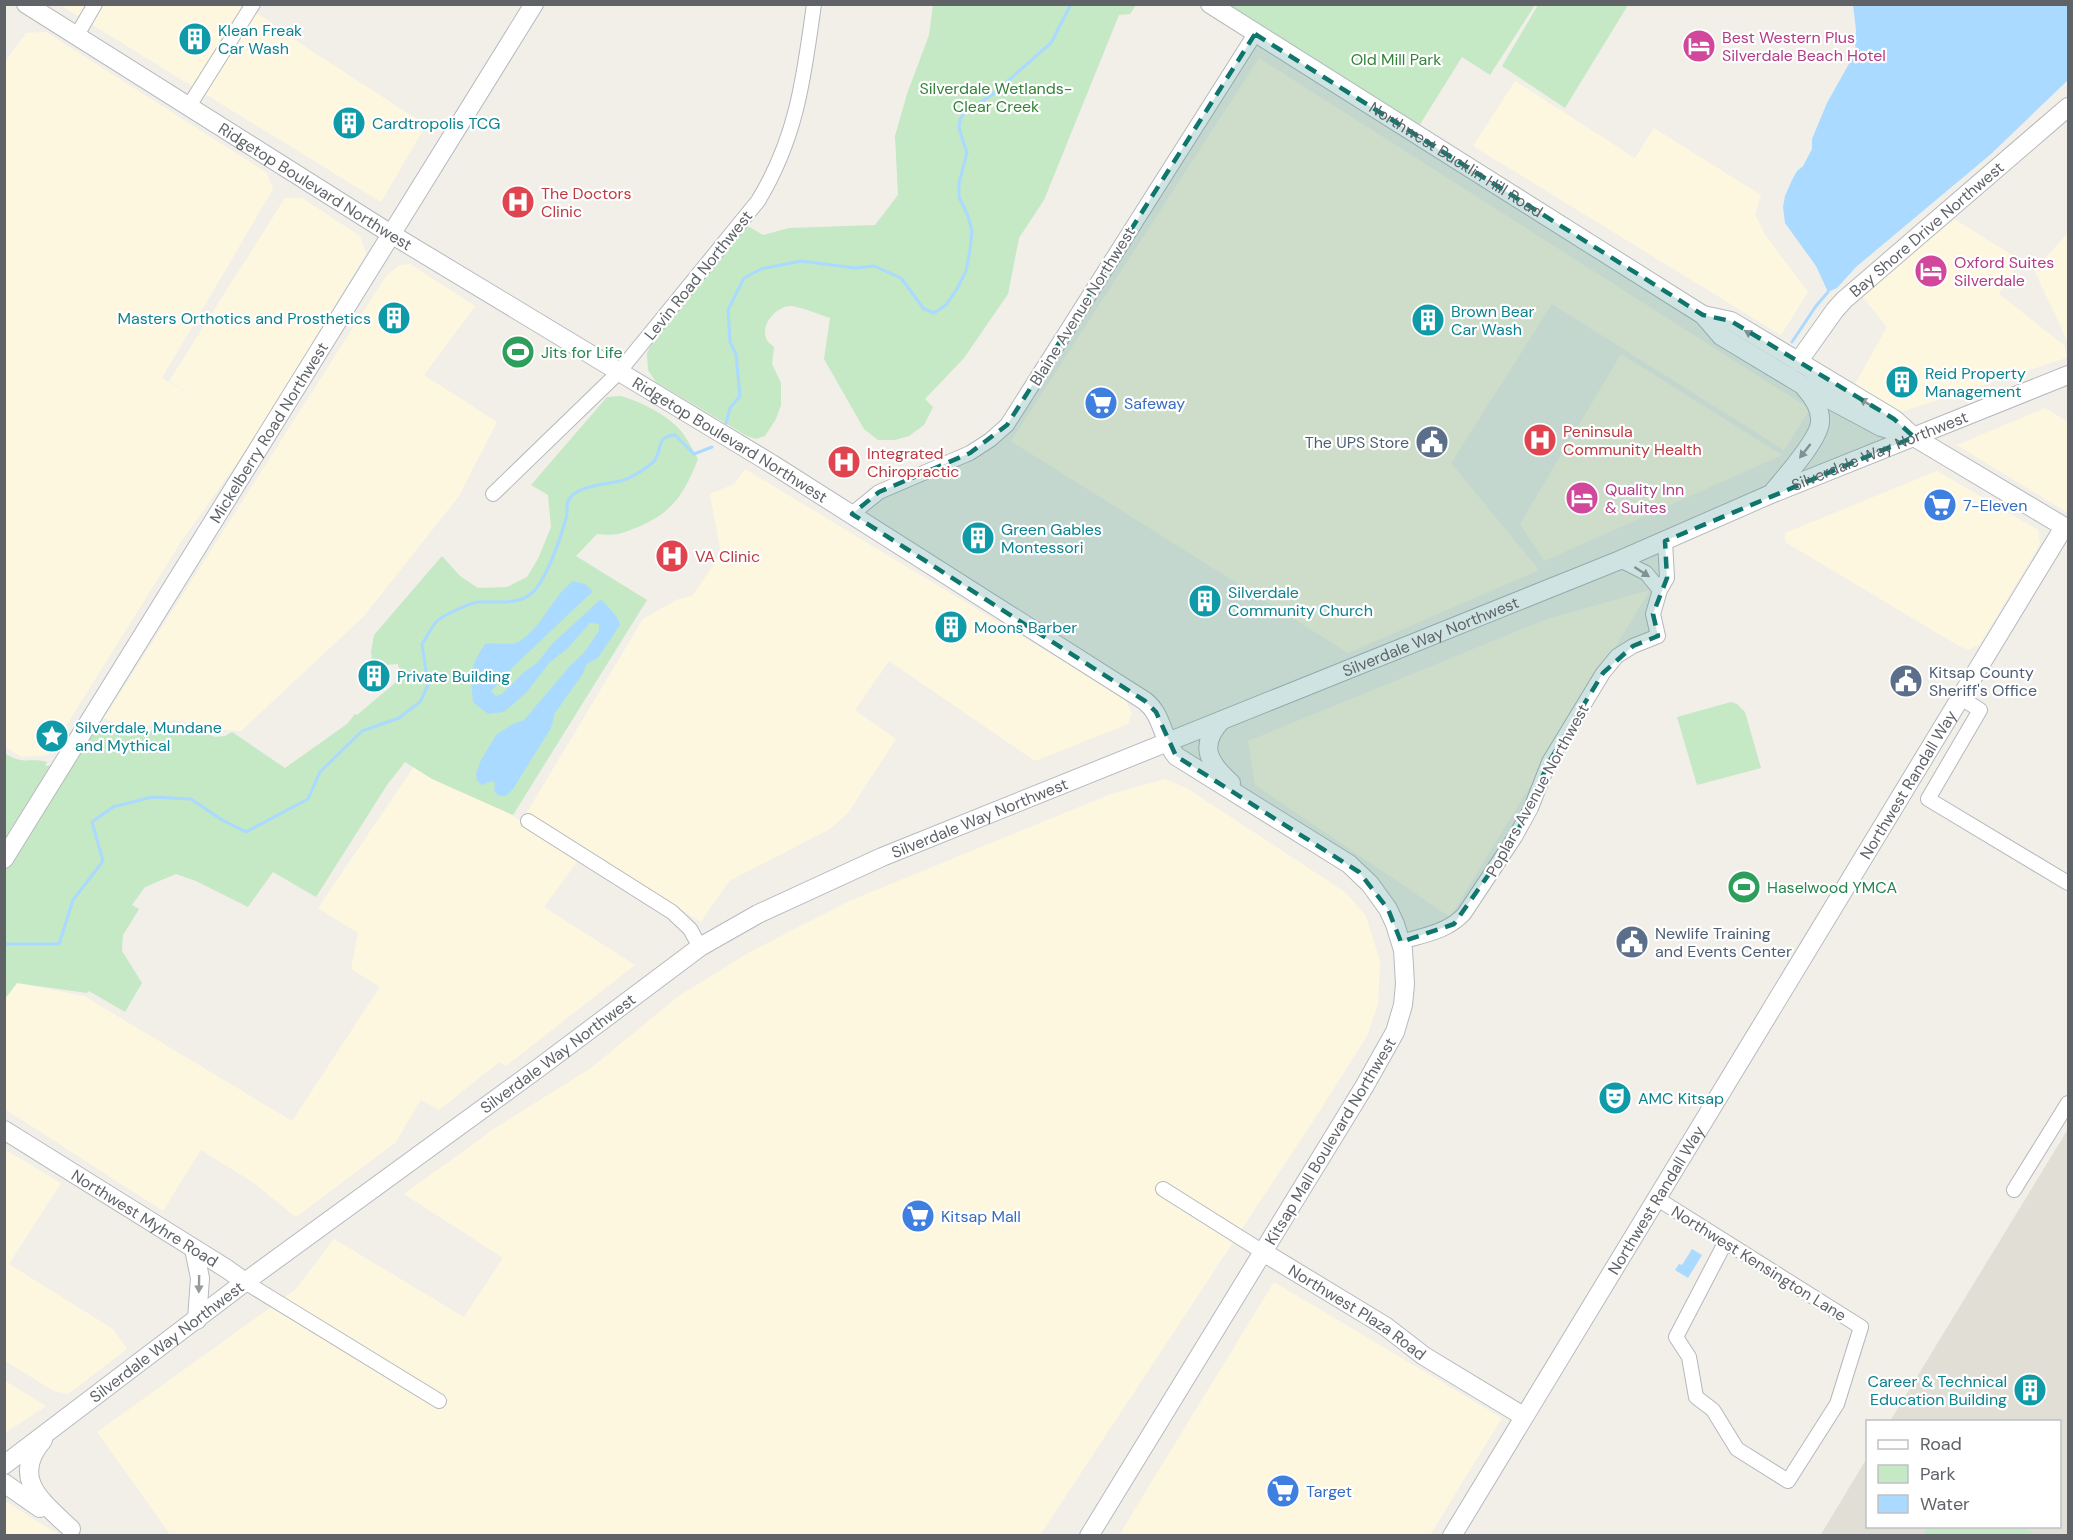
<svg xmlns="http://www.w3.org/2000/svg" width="2073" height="1540" font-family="'DM Sans',sans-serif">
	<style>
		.commercial { fill: #fef7e0 }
		.education { fill: #e1ded6 }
		.green { fill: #c5e8c5 }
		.water { fill: #aadaff }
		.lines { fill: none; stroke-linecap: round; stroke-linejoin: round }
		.stream { stroke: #aadaff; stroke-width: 3 }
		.street-casing { stroke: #b5b8bc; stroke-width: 16 }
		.secondary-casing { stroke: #b6babf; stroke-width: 20 }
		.street { stroke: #fff; stroke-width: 14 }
		.secondary { stroke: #fff; stroke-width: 18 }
		.oneway { fill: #979a9d }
		.marked { fill: #0f766e; fill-opacity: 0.2; stroke: #0f766e; stroke-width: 4.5; stroke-dasharray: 12 8; stroke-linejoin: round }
		.labels { text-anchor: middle; stroke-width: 4.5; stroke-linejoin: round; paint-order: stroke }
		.culture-label { font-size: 16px; fill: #0d838f; stroke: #fff; text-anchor: start }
		.hotel-label { font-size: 16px; fill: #b23c85; stroke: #fff; text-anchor: start }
		.park-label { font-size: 16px; fill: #348238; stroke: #fff }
		.street-label { font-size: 16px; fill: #5f6368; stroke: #fff }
		.health-label { font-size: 16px; fill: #be3a42; stroke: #fff; text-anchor: start }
		.leisure-label { font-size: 16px; fill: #27864d; stroke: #fff; text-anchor: start }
		.shop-label { font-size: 16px; fill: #366cbe; stroke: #fff; text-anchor: start }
		.service-label { font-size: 16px; fill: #4e5e75; stroke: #fff; text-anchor: start }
	</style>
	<rect width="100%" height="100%" fill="#f1efe8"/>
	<path class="commercial" d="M60,5H246L304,46L426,125L381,202Z
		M46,32L267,173L273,189L162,378L197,399L169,381L285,198H302L360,236L366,254L256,436L181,542L48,755L22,757L4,746V63L26,33Z
		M1259,58L1810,409L1784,450L1552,304L1451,463L1539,570L1348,653L1011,441Z
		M1515,81L1635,158L1654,128L1761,195L1755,214L1765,235L1808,292L1781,335L1473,146Z
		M1954,219L2020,260L1999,294L2065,346L2066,358L1901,412L1854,386L1887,327L1862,296Z
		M2068,233V342L2034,270Z
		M410,264L475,306L424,375L497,422L459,496L364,616L241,731L226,730L175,720L129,730L104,718L386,276L400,265Z
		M1621,354L1782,455L1544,561L1520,524Z
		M2045,408L2068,422V513L1957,445Z
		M745,469L1124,698L1132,713L1128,724L1035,761L889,661L855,710L896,739L848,813L830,829L729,881L701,922L526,814L643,619L676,600L692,596L721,554L710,494L734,484Z
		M1937,471L2038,530L2040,544L1980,644L1969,650L1959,646L1785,542V533Z
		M1650,590L1450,917L1255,785L1248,741L1547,619Z
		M415,765L498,805L577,862L544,907L635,965L506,1066L499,1062L439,1110L421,1100L395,1143L296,1217L251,1181L201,1150L163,1211L5,1109V989L17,983L84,996L292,1121L380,987L351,969L358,933L318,908Z
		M1165,779L1188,789L1345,892L1366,916L1380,961L1378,1004L1368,1034L1319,1112L1040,1535H168L169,1533L97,1432L295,1290L334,1239L464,1317L503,1258L404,1194L498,1126L591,1068L680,995L750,952L849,901L1111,794Z
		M4,1149L61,1183L9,1264L113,1329L127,1349L68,1394L54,1391L5,1361Z
		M1274,1282L1502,1418L1430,1535H1119Z
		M4,1380L46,1406L5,1433H4Z
		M5,1501L59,1535H5Z"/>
	<path class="education" d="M2068,1129V1535L1820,1536L1867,1458L1868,1526H2060V1422L1890,1421Z"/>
	<path class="green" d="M933,5H1136L1130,14L1119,15L1044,200L1019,238L1008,294L964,358L925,399L933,407L924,425L909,436L895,440H878L864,429L824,359L830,318C818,314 804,308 792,306C777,305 759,325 767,340C768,343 771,344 774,347L772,364L781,383V405L776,419L765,436L756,439L747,436L656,382L648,370L647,353L667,313L741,222L763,235L789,228L875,225L898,195L895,136L907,94L929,35Z
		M1210,5H1535L1490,75L1462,57L1414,134Z
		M1538,5H1628L1565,108L1502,66Z
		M620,396C637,400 661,412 674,424C685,433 691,447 698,459C685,493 672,513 638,527C620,534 617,536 597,534L576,556L647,600L513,815L432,779L405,762L387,785L316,897L273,872L248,907L196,881L176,874L145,887L132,905L139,909L123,935L122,951L142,983L125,1012L89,991L87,993L17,983L5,999L4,753C26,766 27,757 47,762L45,766L63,764L91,720L118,735L130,736L149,732L158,726L186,724L196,727L215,737L225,736L232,732L285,768L347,724L355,714L357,715L401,678L398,664L373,666L371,652L374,635L442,556L460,576L478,588L507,587L527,577L538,559L551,527L548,495L531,485L607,397Z
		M1731,702L1737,704L1745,712L1761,768L1697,785L1677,717Z
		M1928,1527H2022L2038,1535H1923Z"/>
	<path class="water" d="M1853,5H2068V80L1991,154L1856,267L1837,288L1828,292L1816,266L1785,223L1783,207L1785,196L1792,180L1797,171L1803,166L1812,149V139L1827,103L1855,53L1856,30Z
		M573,581L585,584L593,591L513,667L491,691L496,696L502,694L523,673L538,662L552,644L601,599L617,617L620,625L598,658L587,664L582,675L555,713L551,728L513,789L506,796H499L494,791L495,783L492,781L482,785L477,781L476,774L480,762L496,735L511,725L524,720L570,666L583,654L599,631V624L590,623L567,649L550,662L526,693L504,712L488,714L473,702C470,674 469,668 485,644C494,642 510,646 518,642C543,628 551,597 573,581Z
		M1692,1249L1702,1255L1688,1278L1675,1270L1679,1264L1682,1265Z"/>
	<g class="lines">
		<path class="stream" d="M1792,342L1816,306L1828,292
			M726,423L730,408L740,396L736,354L730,342L728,310L744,278L761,269L801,261L855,268L874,266L901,278L924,309L934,313L946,305L957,289L966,271L970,250L972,231L968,216L959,197V183L967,153L959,128L960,119L965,112L993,94L1051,43L1071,4
			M4,944H59L73,900L103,861L92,822L113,807L152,797L191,799L222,820L246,832L308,799L320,772L362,731L399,718L420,702L428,685L422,644C427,637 431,627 437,621C444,615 469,603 479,602C496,601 517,606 532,593C546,581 561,537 566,518C568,513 566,505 568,501C577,482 616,486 631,477C638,473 649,467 654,461C663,450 655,436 675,435L694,454L712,447"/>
		<defs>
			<path id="street" d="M77,35L95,4
				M189,106L253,4
				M493,494L618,373L758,201C797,137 804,77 814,4
				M852,514L879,492L970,453L990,440L1007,425L1255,34
				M1620,560L1646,573L1660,590
				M1961,698L1980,710L1928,799L2068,883
				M528,821L672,912L690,929L700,947
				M1401,942C1424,935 1447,932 1464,914L1515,837L1531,808L1549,762L1603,673L1617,656L1633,646L1658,636L1653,614L1660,590L1667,578L1665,541
				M1163,1189L1263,1252
				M2014,1190L2068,1103
				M1656,1198L1861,1327L1837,1404L1788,1481L1737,1449L1713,1410L1696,1397L1689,1357L1676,1337L1725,1243
				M245,1282L439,1401"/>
			<g id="secondary">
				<path id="s1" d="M26,4L391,234L772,464L1145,701C1163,715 1162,739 1176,756L1349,864L1370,884L1388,909L1395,924L1403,950L1405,984L1403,1005L1395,1032L1364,1087L1089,1536"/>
				<path id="s2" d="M1210,4L1703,315L1721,336L1799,383L1881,427L1914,437"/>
				<path d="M1703,315L1731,321L1894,419L1914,437L2068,529"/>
				<path id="s3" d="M1798,362L1835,310L1844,300L2068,107"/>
				<path d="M1772,493C1784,478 1819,440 1820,422C1821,410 1813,397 1805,388"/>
				<path d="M1221,721C1198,746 1209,763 1231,783"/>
				<path id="s4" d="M4,859L534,4"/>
				<path id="s5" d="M4,1130L227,1269L245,1282"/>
				<path d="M194,1249L200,1278L197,1320"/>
				<path id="s6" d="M1263,1252L1385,1326L1424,1356L1523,1416"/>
				<path d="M43,1440C9,1479 44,1503 71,1529"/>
				<path id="s7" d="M4,1465L245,1282L540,1067L700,947L758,914L882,857L1620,560L1771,494L2068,375"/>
				<path d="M4,1483L40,1508"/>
				<path id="s8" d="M1452,1536L2064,527"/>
			</g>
		</defs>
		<use href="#street" class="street-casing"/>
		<use href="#secondary" class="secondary-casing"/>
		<use href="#street" class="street"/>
		<use href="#secondary" class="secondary"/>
	</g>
	<defs><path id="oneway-solid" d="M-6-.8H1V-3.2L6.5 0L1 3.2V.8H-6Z" transform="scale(1.5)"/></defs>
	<g class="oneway">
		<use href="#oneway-solid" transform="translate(1752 335) rotate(-149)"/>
		<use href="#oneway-solid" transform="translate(1867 403) rotate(-149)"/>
		<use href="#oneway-solid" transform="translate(1805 451) rotate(128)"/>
		<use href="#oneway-solid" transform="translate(1642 572) rotate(33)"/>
		<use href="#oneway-solid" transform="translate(199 1284) rotate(91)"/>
	</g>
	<path class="marked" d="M1255,34L1703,315L1731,321L1894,419L1914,437L1665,541L1667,578L1653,614L1658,636L1633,646L1603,673L1549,762L1515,837L1454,924L1401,942L1388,909L1359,872L1176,756L1156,712L1145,701L852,514L879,492L970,453L1007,425Z"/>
	<defs>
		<symbol id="building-disc" viewBox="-11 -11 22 22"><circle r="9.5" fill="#0f9aa8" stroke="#fff"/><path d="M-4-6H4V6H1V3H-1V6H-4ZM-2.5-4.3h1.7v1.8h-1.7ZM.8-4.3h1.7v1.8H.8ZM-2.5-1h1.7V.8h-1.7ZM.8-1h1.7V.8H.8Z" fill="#fff"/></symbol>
		<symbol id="hotel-disc" viewBox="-11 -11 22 22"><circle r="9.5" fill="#d1479c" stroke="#fff"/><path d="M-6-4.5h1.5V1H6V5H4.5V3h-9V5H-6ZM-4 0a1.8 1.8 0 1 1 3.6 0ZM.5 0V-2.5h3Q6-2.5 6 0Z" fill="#fff"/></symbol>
		<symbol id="hospital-disc" viewBox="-11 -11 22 22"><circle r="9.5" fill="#e0444e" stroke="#fff"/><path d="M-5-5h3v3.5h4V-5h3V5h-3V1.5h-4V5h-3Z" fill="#fff"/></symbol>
		<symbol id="stadium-disc" viewBox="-11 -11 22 22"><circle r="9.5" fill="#2e9e5b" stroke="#fff"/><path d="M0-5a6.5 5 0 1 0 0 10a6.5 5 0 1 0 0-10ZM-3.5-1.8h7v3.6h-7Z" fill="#fff"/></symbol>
		<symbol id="supermarket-disc" viewBox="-11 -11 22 22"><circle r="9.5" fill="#3f7fe0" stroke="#fff"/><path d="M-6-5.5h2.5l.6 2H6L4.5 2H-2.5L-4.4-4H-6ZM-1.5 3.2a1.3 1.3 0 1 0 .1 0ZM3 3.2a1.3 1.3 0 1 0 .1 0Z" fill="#fff"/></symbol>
		<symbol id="civic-disc" viewBox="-11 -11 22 22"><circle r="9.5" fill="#5c6f8a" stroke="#fff"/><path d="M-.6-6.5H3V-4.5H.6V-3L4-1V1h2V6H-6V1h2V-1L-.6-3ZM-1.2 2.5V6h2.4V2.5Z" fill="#fff"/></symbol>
		<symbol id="sight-disc" viewBox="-11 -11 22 22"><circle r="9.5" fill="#0f9aa8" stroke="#fff"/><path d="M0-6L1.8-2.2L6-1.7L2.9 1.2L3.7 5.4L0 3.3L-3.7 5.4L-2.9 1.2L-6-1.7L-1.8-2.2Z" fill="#fff"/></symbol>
		<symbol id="theatre-disc" viewBox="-11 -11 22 22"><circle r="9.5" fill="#0f9aa8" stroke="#fff"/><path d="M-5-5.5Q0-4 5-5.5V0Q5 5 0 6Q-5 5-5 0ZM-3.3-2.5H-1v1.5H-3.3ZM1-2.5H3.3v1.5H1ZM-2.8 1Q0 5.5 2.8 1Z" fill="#fff"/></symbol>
	</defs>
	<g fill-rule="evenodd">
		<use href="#building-disc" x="176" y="20" width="38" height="38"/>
		<use href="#hotel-disc" x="1680" y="27" width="38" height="38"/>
		<use href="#building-disc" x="330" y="104" width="38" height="38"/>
		<use href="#hospital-disc" x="499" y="183" width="38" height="38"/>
		<use href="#hotel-disc" x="1912" y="252" width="38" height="38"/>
		<use href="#building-disc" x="375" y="299" width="38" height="38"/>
		<use href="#building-disc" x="1409" y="301" width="38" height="38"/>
		<use href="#stadium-disc" x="499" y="333" width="38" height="38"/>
		<use href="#building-disc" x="1883" y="363" width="38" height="38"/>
		<use href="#supermarket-disc" x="1082" y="384" width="38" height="38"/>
		<use href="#hospital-disc" x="1521" y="421" width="38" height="38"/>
		<use href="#civic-disc" x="1413" y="423" width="38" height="38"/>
		<use href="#hospital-disc" x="825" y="443" width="38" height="38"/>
		<use href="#hotel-disc" x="1563" y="479" width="38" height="38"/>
		<use href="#supermarket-disc" x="1921" y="486" width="38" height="38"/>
		<use href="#building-disc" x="959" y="519" width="38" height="38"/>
		<use href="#hospital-disc" x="653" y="537" width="38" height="38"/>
		<use href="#building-disc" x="1186" y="582" width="38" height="38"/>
		<use href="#building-disc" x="932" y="608" width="38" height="38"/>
		<use href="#building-disc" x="355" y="657" width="38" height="38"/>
		<use href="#civic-disc" x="1887" y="662" width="38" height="38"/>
		<use href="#sight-disc" x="33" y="717" width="38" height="38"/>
		<use href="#stadium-disc" x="1725" y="868" width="38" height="38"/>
		<use href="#civic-disc" x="1613" y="923" width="38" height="38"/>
		<use href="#theatre-disc" x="1596" y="1079" width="38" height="38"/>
		<use href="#supermarket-disc" x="899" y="1197" width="38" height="38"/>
		<use href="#building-disc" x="2011" y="1371" width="38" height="38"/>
		<use href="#supermarket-disc" x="1264" y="1472" width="38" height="38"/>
	</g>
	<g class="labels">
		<g class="culture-label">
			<text x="218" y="36">Klean Freak<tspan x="218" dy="18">Car Wash</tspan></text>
			<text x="372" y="129">Cardtropolis TCG</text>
			<text x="1451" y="317">Brown Bear<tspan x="1451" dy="18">Car Wash</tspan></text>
			<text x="371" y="324" text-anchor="end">Masters Orthotics and Prosthetics</text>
			<text x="1925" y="379">Reid Property<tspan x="1925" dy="18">Management</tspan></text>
			<text x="1001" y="535">Green Gables<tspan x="1001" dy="18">Montessori</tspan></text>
			<text x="1228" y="598">Silverdale<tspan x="1228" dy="18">Community Church</tspan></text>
			<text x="974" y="633">Moons Barber</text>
			<text x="397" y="682">Private Building</text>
			<text x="75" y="733">Silverdale, Mundane<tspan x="75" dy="18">and Mythical</tspan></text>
			<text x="1638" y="1104">AMC Kitsap</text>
			<text x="2007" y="1387" text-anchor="end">Career &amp; Technical<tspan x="2007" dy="18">Education Building</tspan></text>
		</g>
		<g class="hotel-label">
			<text x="1722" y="43">Best Western Plus<tspan x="1722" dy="18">Silverdale Beach Hotel</tspan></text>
			<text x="1954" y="268">Oxford Suites<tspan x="1954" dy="18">Silverdale</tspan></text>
			<text x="1605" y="495">Quality Inn<tspan x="1605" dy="18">&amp; Suites</tspan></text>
		</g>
		<g class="park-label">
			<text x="1396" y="65">Old Mill Park</text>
			<text x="996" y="94">Silverdale Wetlands-<tspan x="996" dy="18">Clear Creek</tspan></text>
		</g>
		<g class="street-label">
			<text dy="6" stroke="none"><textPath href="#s2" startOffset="291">Northwest Bucklin Hill Road</textPath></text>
			<text dy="6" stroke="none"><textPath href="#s1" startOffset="342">Ridgetop Boulevard Northwest</textPath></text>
			<text dy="6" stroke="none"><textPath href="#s3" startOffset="186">Bay Shore Drive Northwest</textPath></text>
			<text transform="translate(698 275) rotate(-51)" y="6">Levin Road Northwest</text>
			<text transform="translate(1082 306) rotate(-58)" y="6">Blaine Avenue Northwest</text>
			<text dy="6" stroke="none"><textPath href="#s4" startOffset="502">Mickelberry Road Northwest</textPath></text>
			<text dy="6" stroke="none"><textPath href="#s1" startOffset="828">Ridgetop Boulevard Northwest</textPath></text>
			<text dy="6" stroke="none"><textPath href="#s7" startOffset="2148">Silverdale Way Northwest</textPath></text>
			<text dy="6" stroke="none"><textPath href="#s7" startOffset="1662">Silverdale Way Northwest</textPath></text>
			<text dy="6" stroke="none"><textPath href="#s8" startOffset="879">Northwest Randall Way</textPath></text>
			<text transform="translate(1537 790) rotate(-61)" y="6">Poplars Avenue Northwest</text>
			<text dy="6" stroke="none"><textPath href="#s7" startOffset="1176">Silverdale Way Northwest</textPath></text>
			<text dy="6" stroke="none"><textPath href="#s7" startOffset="690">Silverdale Way Northwest</textPath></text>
			<text transform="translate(1330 1141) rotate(-59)" y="6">Kitsap Mall Boulevard Northwest</text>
			<text dy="6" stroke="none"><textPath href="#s8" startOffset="393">Northwest Randall Way</textPath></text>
			<text dy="6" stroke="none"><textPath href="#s5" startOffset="166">Northwest Myhre Road</textPath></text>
			<text transform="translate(1759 1263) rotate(32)" y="6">Northwest Kensington Lane</text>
			<text dy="6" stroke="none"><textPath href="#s6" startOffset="112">Northwest Plaza Road</textPath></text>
			<text dy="6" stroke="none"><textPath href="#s7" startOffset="204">Silverdale Way Northwest</textPath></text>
		</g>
		<g class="health-label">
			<text x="541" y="199">The Doctors<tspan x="541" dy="18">Clinic</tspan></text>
			<text x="1563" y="437">Peninsula<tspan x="1563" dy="18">Community Health</tspan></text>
			<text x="867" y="459">Integrated<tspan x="867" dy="18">Chiropractic</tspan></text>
			<text x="695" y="562">VA Clinic</text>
		</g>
		<g class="leisure-label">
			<text x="541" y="358">Jits for Life</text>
			<text x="1767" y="893">Haselwood YMCA</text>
		</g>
		<g class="shop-label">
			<text x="1124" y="409">Safeway</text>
			<text x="1963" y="511">7-Eleven</text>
			<text x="941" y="1222">Kitsap Mall</text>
			<text x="1306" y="1497">Target</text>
		</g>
		<g class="service-label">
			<text x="1409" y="448" text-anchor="end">The UPS Store</text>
			<text x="1929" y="678">Kitsap County<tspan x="1929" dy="18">Sheriff's Office</tspan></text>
			<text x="1655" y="939">Newlife Training<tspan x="1655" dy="18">and Events Center</tspan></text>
		</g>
	</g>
	<rect width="2073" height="1540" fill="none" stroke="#5f6368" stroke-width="12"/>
	<rect x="1866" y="1420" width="195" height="108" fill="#ffffff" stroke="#bfc1c3" stroke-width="1.5"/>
	<rect x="1878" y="1440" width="30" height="9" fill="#ffffff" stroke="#bfc1c3" stroke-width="1.5"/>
	<text x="1920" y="1450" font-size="18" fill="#5f6368">Road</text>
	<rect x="1878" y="1465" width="30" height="18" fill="#c5e8c5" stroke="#bfc1c3" stroke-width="1.5"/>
	<text x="1920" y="1480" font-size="18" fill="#5f6368">Park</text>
	<rect x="1878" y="1495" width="30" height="18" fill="#aadaff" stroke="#bfc1c3" stroke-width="1.5"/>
	<text x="1920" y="1510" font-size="18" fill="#5f6368">Water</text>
</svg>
